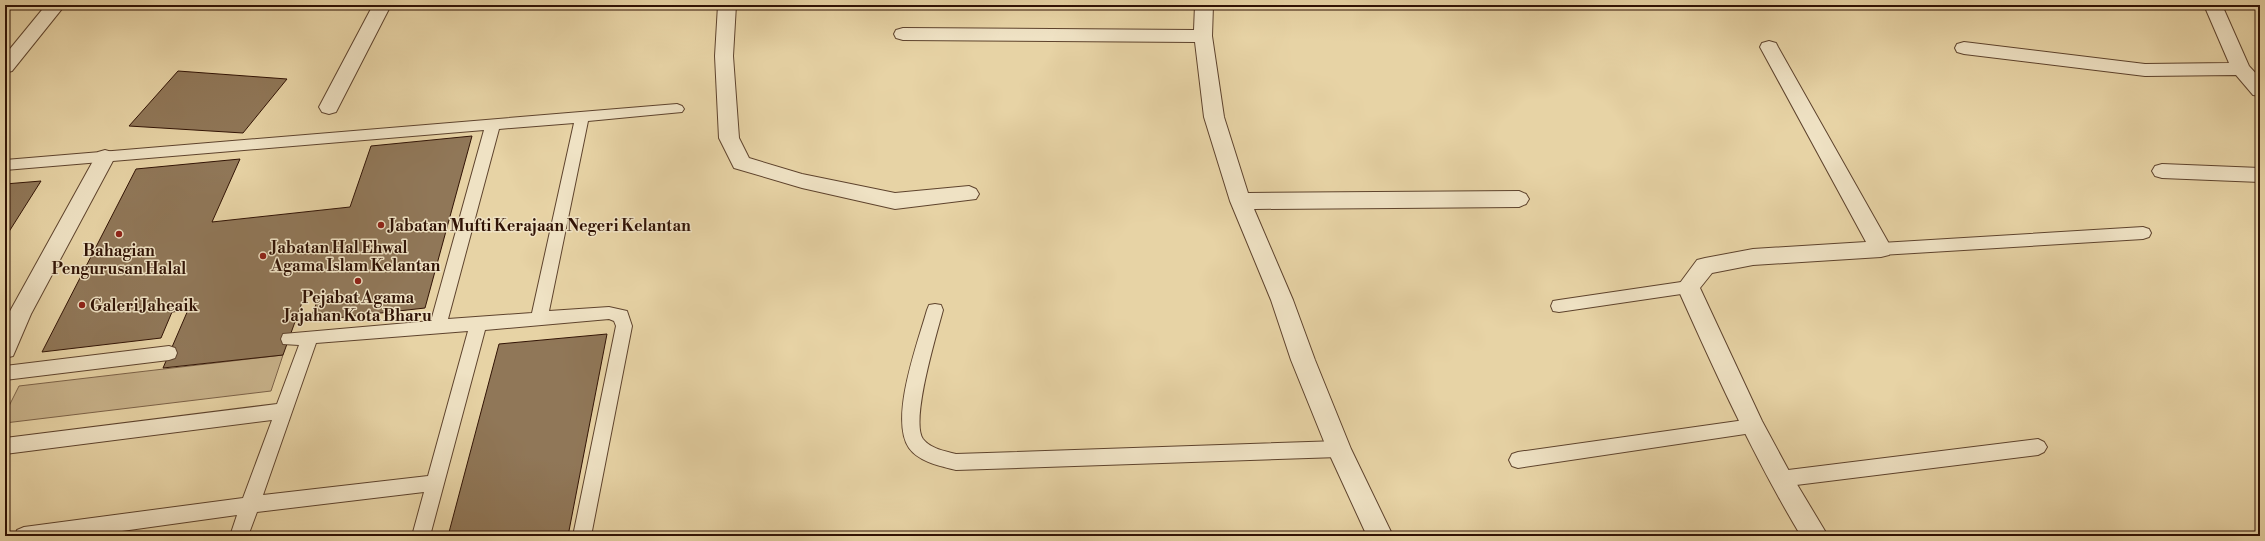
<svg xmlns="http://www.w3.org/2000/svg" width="2265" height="541" font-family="'Libre Bodoni',serif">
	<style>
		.green { fill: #c8b28a; stroke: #7c6248 }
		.building { fill: #907758; stroke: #311305 }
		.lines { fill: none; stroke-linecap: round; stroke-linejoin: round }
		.lane-casing { stroke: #5e432d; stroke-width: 2 }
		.street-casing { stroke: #5e432d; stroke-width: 2 }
		.lane { fill: #efe2c4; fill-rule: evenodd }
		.street { fill: #efe2c4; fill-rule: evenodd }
		.poi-dot { fill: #8f2418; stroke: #efe2c4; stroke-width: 1.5 }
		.labels { text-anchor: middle; stroke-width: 3; stroke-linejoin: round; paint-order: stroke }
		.poi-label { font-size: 16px; font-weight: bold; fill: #311305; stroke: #efe2c4; text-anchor: start }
	</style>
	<rect width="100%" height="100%" fill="#e7d3a5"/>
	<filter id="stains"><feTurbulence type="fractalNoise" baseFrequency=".005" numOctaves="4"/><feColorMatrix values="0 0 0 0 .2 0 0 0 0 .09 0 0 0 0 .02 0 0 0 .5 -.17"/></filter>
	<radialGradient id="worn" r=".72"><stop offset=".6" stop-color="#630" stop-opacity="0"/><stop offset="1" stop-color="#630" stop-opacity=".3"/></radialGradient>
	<path class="green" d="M283,355L271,391L5,423V414L19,386Z"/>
	<path class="building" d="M178,71L287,79L243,133L129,126Z
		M472,136L425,308L310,321L319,296L304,297L283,355L163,368L188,310L172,312L161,338L42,352L136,169L240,159L212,222L350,207L371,146Z
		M41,181L5,238V184Z
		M607,334L568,536H448L499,344Z"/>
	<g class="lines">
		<defs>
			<path id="lane" d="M677,104L682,106L684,109L682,112L588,121L549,311L609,307L627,311L632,326L591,536H573L616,326L614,321L609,319L485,330L430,536H412L424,492L257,512L248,536H230L237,515L86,536H15L17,530L24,527L243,498L272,420L5,454V438L277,404L299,345L283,344L281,339L283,334L431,321L484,130L5,170V160ZM574,123L532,313L448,319L499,129ZM468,331L428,476L263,495L316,343Z
				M2143,227L2149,229L2151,233L2149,237L2143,239L1881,255L1875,253L1873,249L1875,245L1881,243Z
				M1688,281L1694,283L1696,287L1694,291L1688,293L1559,312L1553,311L1551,306L1553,301L1559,300Z
				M935,304L941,305L943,310C937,333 910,421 923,439C931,449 945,451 956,454L1339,441L1345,444L1348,449L1345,454L1339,457L956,470C940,466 919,462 909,448C889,419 918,342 927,310L929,305Z
				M169,346L175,348L177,353L175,358L169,360L5,380V366Z
				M1752,419L1758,421L1761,426L1758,431L1752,433L1518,468L1512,466L1509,460L1512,454L1518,452Z
				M2038,439L2044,442L2047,447L2044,452L2038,455L1780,487L1774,485L1771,479L1774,473L1780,471Z"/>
			<path id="street" d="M46,5H65L12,71L5,73V55Z
				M373,5H391L336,112L329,114L322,112L319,107Z
				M718,5H736L733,56L739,138L749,158L802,174L895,193L969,186L976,189L979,194L976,199L895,209L802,188L734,168L719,138L715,56Z
				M1195,5H1213L1212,36L1224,117L1248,193L1519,191L1526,194L1529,199L1526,204L1519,207L1254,209L1293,300L1315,360L1351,449L1393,536H1367L1327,449L1291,360L1271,300L1230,201L1204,117L1195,42L903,40L896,38L894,34L896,30L903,28L1194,30Z
				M2204,5H2222L2249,66L2260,78V96L2253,95L2236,75L2145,76L1964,54L1957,52L1955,48L1957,44L1964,42L2145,64L2229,63Z
				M1769,41L1776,43L1778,47L1892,249L1889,255L1881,257L1753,265L1712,273L1700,288L1762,421L1789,471L1828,536H1801C1753,456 1715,372 1677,287L1697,260L1705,258L1753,249L1866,242L1760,47L1762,43Z
				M105,150L112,152L115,157L31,314L13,356L5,358V322L9,313L98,152Z
				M2162,164L2260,168V182L2162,178L2155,176L2152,171L2155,166Z"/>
		</defs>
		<use href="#lane" class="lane-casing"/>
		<use href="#street" class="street-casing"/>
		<use href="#lane" class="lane"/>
		<use href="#street" class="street"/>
	</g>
	<g class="poi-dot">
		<circle cx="381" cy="225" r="4"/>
		<circle cx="119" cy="234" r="4"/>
		<circle cx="263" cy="256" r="4"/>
		<circle cx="358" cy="281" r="4"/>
		<circle cx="82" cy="305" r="4"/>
	</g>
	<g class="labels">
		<g class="poi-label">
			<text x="389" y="231">Jabatan Mufti Kerajaan Negeri Kelantan</text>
			<text x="271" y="253">Jabatan Hal Ehwal<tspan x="271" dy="18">Agama Islam Kelantan</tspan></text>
			<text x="119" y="256" text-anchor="middle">Bahagian<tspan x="119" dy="18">Pengurusan Halal</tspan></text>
			<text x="358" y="303" text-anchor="middle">Pejabat Agama<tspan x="358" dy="18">Jajahan Kota Bharu</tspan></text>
			<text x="90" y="311">Galeri Jaheaik</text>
		</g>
	</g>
	<rect width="2265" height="541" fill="none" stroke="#e7d3a5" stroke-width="20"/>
	<rect x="6" y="6" width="2253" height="529" fill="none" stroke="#311305" stroke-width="2"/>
	<rect x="10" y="10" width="2245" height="521" fill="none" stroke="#311305"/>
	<rect width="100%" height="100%" filter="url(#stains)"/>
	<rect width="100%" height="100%" fill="url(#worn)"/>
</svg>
